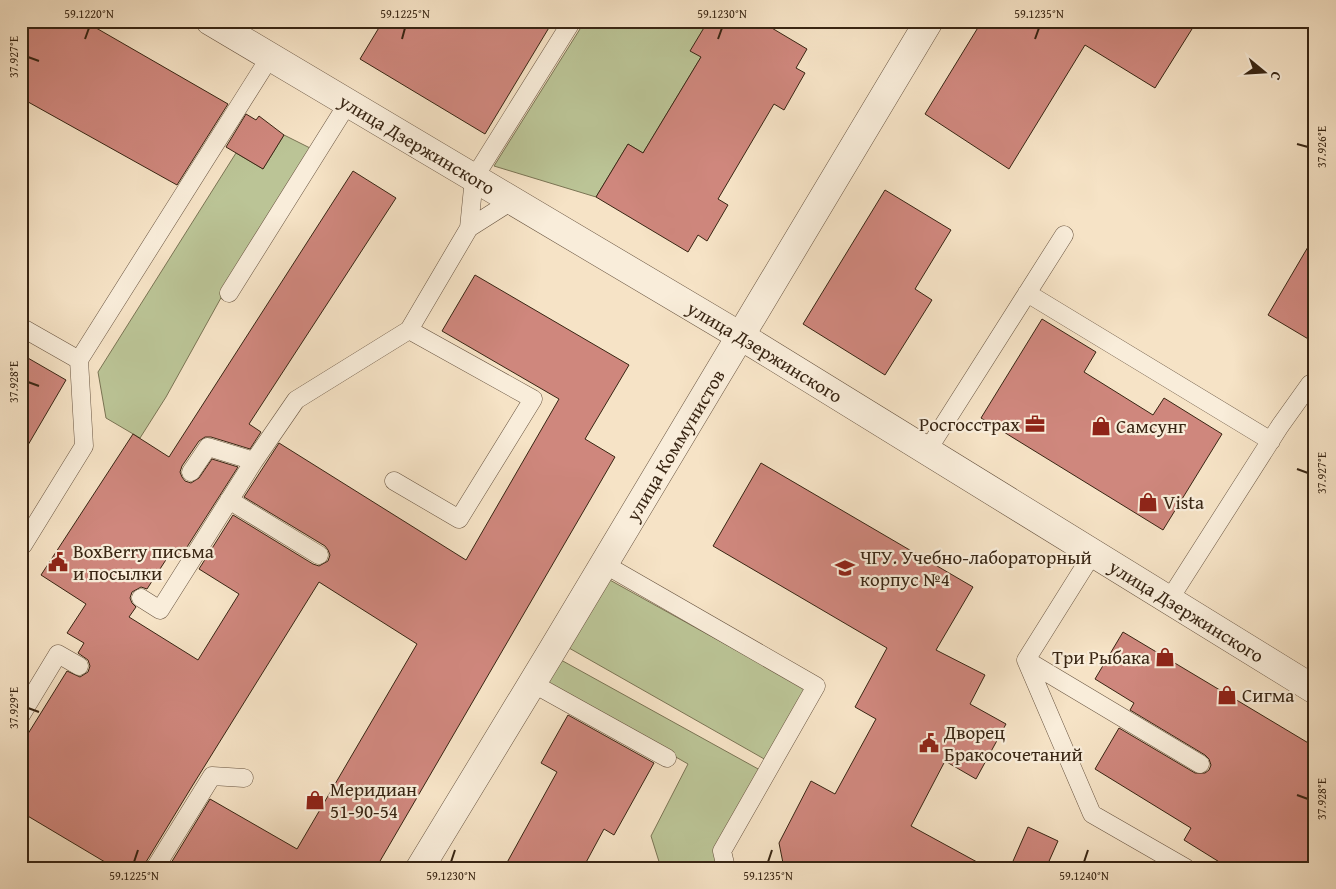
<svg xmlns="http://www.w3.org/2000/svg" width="1336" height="889" font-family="'Gentium Book Plus',serif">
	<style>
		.green { fill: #bbc496; stroke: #7a7454 }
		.building { fill: #cf877d; stroke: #382513 }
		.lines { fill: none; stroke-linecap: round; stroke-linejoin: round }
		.lane-casing { stroke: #685440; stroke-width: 19 }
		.street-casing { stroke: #685440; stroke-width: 29 }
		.lane { stroke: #f9edda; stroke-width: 18 }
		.street { stroke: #f9edda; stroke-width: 28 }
		.ticks { fill: none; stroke: #382513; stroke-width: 2 }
		.labels { text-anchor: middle; stroke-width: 4.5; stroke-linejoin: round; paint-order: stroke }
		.street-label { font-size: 19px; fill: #382513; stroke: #f9edda }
		.poi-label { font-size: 19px; fill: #382513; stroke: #f9edda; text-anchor: start }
		.neatline { fill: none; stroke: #382513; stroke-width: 2 }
		.ticks-label { font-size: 12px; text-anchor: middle; fill: #382513 }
	</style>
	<rect width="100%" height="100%" fill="#f6e3c6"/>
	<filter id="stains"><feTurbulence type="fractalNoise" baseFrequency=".004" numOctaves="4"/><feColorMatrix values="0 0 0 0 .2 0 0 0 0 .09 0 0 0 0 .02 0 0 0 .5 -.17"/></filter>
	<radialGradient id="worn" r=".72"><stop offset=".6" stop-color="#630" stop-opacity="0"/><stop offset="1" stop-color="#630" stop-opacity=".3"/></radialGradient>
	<path class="green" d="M585,21H708L701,57L643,153L628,144L596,197L494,166Z
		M284,135L318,152L222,296L166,397L140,438L106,418L98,372L236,153L263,169Z
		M608,579L806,689L766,760L569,648Z
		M561,660L760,770L719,868H661L651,836L688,764L547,683Z"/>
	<path class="building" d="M21,21H84L228,104L177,185L21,98Z
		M383,21H553L485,134L360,59Z
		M708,21H760L807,49L796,68L805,73L784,110L774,104L718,199L728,205L707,241L698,235L688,252L596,197L628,144L643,153L701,57L690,51Z
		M982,21H1197L1155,88L1085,45L1009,169L925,114Z
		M246,114L256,120L259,116L284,135L263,169L226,147Z
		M353,171L396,198L249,424L261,432L250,449L211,437H205L199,441L182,466L180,472L182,477L185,481L191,483L199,478L212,459L238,467L180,558L171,552L147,589L141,587L132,592L130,598L132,603L136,607L129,617L198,660L239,594L199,569L233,515L313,564L319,566L328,561L330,555L328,550L325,546L244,497L279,443L466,560L559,399L442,331L475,275L629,365L585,439L615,457L376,868H168L210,799L297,849L417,644L319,582L191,788L146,862L144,868H115L21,812V745L67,671L80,677L88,672L90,666L88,660L78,653L84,643L67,633L86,604L41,575L133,434L169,457Z
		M885,190L951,230L915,289L932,300L885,375L803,324Z
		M1315,235V343L1268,315Z
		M1042,319L1096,352L1084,372L1153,415L1164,398L1222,434L1163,530L981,418Z
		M21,354L66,380L21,457Z
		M761,463L973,587L936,650L985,675L970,704L1006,724L976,779L945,761L911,826L988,868H784L779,843L811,781L835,794L876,719L855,707L887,648L713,546Z
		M1123,632L1315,747V868H1229L1184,840L1191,828L1095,769L1119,728L1195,773H1205L1209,770L1211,765L1209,759L1205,755L1130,710L1134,703L1095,679Z
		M568,715L654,763L614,835L604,829L583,868H504L557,772L541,763Z
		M1028,827L1058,841L1046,868H1010Z"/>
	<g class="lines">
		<defs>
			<path id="lane" d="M469,228L474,178L572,21
				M229,293L348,103
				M1027,293L1271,441
				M21,327L79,360
				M927,451L1064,235
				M191,472L208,447L254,461L296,400L409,330
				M394,481L459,519L533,399L409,330L469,228L513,200
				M229,500L319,555
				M21,544L23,545L84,446L79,360L270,57
				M1093,553L1026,660L1200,764
				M604,564L816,686L722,851L726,868
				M141,598L160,610L254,461
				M1169,600L1280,426L1310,384L1315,387
				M1026,660L1092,814L1186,868
				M532,683L667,758
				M21,715L58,654L79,666
				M155,868L212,776L244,778"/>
			<g id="street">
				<path id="s1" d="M210,21L757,346L1315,690"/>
				<path id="s2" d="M420,868L553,649L929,21"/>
			</g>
		</defs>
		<use href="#lane" class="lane-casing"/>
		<use href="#street" class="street-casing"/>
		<use href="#lane" class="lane"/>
		<use href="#street" class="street"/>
	</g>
	<path class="ticks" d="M85,39L89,28M402,39L405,28M718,39L722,28M1035,39L1039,28M28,57L39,61M1297,144L1308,147M28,382L39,386M1297,469L1308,473M28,708L39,712M1297,795L1308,799M134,862L138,850M451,862L455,850M768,862L772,850M1084,862L1088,850"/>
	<defs>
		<symbol id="office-bare" viewBox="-9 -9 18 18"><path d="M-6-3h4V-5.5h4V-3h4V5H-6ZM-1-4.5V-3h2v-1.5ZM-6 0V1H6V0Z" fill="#8f2418" stroke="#f9edda" stroke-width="2.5" paint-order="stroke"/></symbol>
		<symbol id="shop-bare" viewBox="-9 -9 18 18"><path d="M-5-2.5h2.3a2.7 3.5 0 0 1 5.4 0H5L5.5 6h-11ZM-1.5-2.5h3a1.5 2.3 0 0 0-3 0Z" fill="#8f2418" stroke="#f9edda" stroke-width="2.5" paint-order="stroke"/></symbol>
		<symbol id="civic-bare" viewBox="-9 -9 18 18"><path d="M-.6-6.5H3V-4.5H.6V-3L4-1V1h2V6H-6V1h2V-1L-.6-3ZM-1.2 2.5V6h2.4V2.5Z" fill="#8f2418" stroke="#f9edda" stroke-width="2.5" paint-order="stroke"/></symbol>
		<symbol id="university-bare" viewBox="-9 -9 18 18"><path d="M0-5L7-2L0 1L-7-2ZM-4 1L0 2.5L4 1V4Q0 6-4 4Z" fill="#8f2418" stroke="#f9edda" stroke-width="2.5" paint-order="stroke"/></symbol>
	</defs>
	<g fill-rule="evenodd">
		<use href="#office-bare" x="1021" y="410" width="28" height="28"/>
		<use href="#shop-bare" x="1087" y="412" width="28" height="28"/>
		<use href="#shop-bare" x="1134" y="488" width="28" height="28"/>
		<use href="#civic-bare" x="44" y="548" width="28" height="28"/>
		<use href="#university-bare" x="831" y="554" width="28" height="28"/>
		<use href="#shop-bare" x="1151" y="643" width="28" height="28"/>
		<use href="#shop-bare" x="1213" y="681" width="28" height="28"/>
		<use href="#civic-bare" x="915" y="729" width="28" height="28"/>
		<use href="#shop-bare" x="301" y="786" width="28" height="28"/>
	</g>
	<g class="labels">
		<g class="street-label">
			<text dy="7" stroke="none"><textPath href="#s1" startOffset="241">улица Дзержинского</textPath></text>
			<text dy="7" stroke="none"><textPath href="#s1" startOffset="646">улица Дзержинского</textPath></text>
			<text dy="7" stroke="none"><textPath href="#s2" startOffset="494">улица Коммунистов</textPath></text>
			<text dy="7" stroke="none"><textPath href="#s1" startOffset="1141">улица Дзержинского</textPath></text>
		</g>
		<g class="poi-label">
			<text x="1020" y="431" text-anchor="end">Росгосстрах</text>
			<text x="1116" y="433">Самсунг</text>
			<text x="1163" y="509">Vista</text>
			<text x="73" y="558">BoxBerry письма<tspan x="73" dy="22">и посылки</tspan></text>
			<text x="860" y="564">ЧГУ. Учебно-лабораторный<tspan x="860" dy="22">корпус №4</tspan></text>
			<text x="1150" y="664" text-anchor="end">Три Рыбака</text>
			<text x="1242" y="702">Сигма</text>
			<text x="944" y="739">Дворец<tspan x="944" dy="22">Бракосочетаний</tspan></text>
			<text x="330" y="796">Меридиан<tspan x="330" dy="22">51-90-54</tspan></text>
		</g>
	</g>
	<rect width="1336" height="889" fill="none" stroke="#f6e3c6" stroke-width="55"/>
	<g transform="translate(1264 72) rotate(108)" stroke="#f9edda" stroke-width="4" paint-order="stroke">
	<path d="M0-4L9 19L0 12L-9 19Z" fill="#382513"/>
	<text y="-8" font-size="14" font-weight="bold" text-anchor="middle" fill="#382513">С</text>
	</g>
	<rect x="28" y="28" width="1280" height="834" class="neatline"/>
	<g class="ticks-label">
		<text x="89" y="18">59.1220°N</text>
		<text x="405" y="18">59.1225°N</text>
		<text x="722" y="18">59.1230°N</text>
		<text x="1039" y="18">59.1235°N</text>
		<text transform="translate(14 57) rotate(-90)" y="4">37.927°E</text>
		<text transform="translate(1322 147) rotate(-90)" y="4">37.926°E</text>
		<text transform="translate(14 382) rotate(-90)" y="4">37.928°E</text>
		<text transform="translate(1322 473) rotate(-90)" y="4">37.927°E</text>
		<text transform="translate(14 708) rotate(-90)" y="4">37.929°E</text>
		<text transform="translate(1322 799) rotate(-90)" y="4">37.928°E</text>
		<text x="134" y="880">59.1225°N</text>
		<text x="451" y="880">59.1230°N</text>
		<text x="768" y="880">59.1235°N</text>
		<text x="1084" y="880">59.1240°N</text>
	</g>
	<rect width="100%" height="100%" filter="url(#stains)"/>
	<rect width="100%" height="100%" fill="url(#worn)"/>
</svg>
